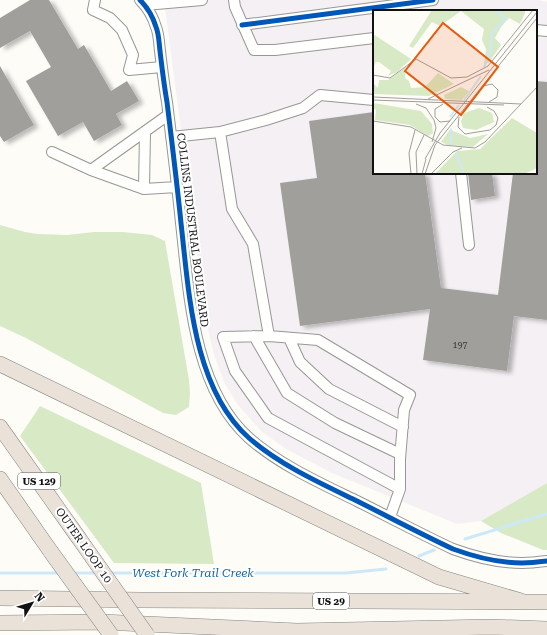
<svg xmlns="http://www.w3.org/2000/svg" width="547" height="635" font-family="'Roboto Serif',serif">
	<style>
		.industrial { fill: #f5f0f3; fill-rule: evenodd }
		.forest { fill: #d8eac5 }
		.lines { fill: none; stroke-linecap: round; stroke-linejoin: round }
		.stream { stroke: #cde8f7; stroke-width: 3 }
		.building { fill: #a19f9c; filter: url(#shadow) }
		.minor-casing { stroke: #979795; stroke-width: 12 }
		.highway-casing { stroke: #858482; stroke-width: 16 }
		.minor { stroke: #fffffe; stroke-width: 10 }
		.highway { stroke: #eae1d8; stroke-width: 15 }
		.highway-bridge-casing { stroke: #858482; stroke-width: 16; stroke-linecap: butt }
		.highway-bridge { stroke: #eae1d8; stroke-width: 15 }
		.cycleway-casing { stroke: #fff; stroke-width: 8 }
		.cycleway { stroke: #0057b8; stroke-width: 5 }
		.labels { text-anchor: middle; stroke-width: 4; stroke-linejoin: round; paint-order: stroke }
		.number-label { font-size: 9px; fill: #353434 }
		.shield { fill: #fff; stroke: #585858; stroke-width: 1 }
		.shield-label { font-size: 10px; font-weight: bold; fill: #111 }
		.street-label { font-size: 11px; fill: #111; stroke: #fff }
		.water-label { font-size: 12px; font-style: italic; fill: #1768a6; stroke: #fff }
		.inset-river { fill: none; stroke: #cde8f7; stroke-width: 2 }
		.inset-road { fill: none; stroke: #9f9e9b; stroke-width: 1 }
		.view { fill: #e8590c; fill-opacity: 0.15; stroke: #e8590c; stroke-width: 2 }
		.inset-edge { fill: none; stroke: #111; stroke-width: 2 }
	</style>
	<defs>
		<filter id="shadow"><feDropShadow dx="4.5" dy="2.5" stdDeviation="2" flood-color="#0004"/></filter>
	</defs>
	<rect width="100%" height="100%" fill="#fdfcf7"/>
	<path class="industrial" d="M164,0H539L547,2V483L481,521L457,524L332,473L286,449L261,431L238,405L225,384L214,355L209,334L204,305ZM374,11H536V173H374Z"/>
	<path class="forest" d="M0,225L25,232L38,234L67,235L94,232H123L152,235L165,241L189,380L190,394L189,407L176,415L163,413L26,338L0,326Z
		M40,406L201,483L214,564L114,563L20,436Z
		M547,483V550H543L501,533L481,521Z"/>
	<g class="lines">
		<path class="stream" d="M465,539L547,514
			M419,556L434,550
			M0,573H60
			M72,573H96
			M110,573H346L386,569"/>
	</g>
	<path class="building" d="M30,0H49L78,49L84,45L111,91L127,81L139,101L116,114L122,125L94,141L83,122L58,136L26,81L51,67L30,31L0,48V18Z
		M0,66L34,125L4,142L0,136Z
		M536,81L547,82V320L514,316L507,371L423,360L430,309L300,326L280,183L317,178L309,121L374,112V173H425L441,288L498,295L513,173H536Z
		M468,173H492L495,196L471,200Z"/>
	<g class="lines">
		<defs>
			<path id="minor" d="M95,0L93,10L110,18L122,30L133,55L129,70L162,67
				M140,0C147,7 153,17 156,27C159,34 159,43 160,51C162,68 164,85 167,102C172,143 177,183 181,223C189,293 193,388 249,438C280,465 320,483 357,501C389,517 421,534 453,549C475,557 498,563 522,563C530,563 539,562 547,561
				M234,0L235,7L254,50H275L374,38
				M145,5L202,0
				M242,25L433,0
				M536,30L547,31
				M220,132L232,209L253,244L269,336L223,337L235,371L268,418L400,489L390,517
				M171,137L220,132L266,120L303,108L320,95L374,100
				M52,152L91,170L168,115
				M91,170L144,189L177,187
				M461,173L469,245
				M144,189L145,132
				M254,336L287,393L335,423L400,454
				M269,336L318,340L410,395L404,410L400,459V489
				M289,338L300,362L329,389L403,427"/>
			<path id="highway" d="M0,364L439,577L521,601
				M0,427L78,537
				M0,479L51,552
				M0,598L140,600L547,602
				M0,623L102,622L297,631L491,627L547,629"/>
		</defs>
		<use href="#minor" class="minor-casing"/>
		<use href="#highway" class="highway-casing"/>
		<use href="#minor" class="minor"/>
		<use href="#highway" class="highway"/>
		<defs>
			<path id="highway-bridge" d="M78,537L147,635
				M51,552L111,635"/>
		</defs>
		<use href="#highway-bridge" class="highway-bridge-casing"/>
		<use href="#highway-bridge" class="highway-bridge"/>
		<defs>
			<path id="cycleway" d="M140,0C147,7 153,17 156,27C159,34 159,43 160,51C162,68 164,85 167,102C172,143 177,183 181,223C189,293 193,388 249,438C280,465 320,483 357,501C389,517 421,534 453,549C475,557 498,563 522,563C530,563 539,562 547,561
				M242,25L433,0"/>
		</defs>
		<use href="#cycleway" class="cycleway-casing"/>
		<use href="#cycleway" class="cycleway"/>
	</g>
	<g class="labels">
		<g class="number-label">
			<text x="460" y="348">197</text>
		</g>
		<g class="shield">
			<rect x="18" y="473" width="42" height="16" rx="3"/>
			<rect x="313" y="593" width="36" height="16" rx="3"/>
		</g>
		<g class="shield-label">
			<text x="39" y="485">US 129</text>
			<text x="331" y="605">US 29</text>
		</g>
		<g class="street-label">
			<text transform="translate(193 230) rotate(83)" y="4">COLLINS INDUSTRIAL BOULEVARD</text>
			<text transform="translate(84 545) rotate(55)" y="4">OUTER LOOP 10</text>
		</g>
		<g class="water-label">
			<text x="193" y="577">West Fork Trail Creek</text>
		</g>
	</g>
	<g transform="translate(373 10)">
		<rect width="164" height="164" fill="#fdfcf7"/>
		<path d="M59,0H152V3L147,14L136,8L128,17L122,28L128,35L117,51L111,55L113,39L109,30L111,19L88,1L67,16L59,12L40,38L36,36ZM0,24L38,49L24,62L15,66L18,61L6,52H3L0,58ZM33,57L32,68L36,71L38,78L52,77L65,63L81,74L56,86L0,84V73L5,78L6,70H15ZM88,77L96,81L89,90L72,89L71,85ZM0,93L48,101L59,114L60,123L55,126L37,115L2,110L3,100L0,98ZM106,98L119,103L121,112L103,120L90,118L88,111L91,103ZM139,108L164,123V158L151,164H62L84,141L107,139ZM78,118L80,121L97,128L115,124L100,137L75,135L68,132Z" fill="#d8eac5"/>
		<path class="inset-river" d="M111,57L118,40L119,24L132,8L123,0M91,90L108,66M77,107L86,95M78,120V135M83,143L91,164"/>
		<path class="inset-road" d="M0,65L17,68L43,49L78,68L94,67L115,56L160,0M110,76L119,74L125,80L124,87L116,92M0,87L148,94M55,89L116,60M0,90L131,95M43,94L53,98L61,110L63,118L59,132M70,94L62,99V107L67,112L77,111M86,107L85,117L92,124L117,120L123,115L125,108L121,101L114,97M0,111L38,117L70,135L102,138L112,132L164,77M52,149L67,123L164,2M38,164L36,143L42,120M44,164L43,142L51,125M49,164L53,149M52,164L62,135L164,8M58,164L80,142L89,138"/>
		<path class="view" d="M70,13L125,57L88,105L32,61Z"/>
		<rect width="164" height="164" class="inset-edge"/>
	</g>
	<g transform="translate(32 603) rotate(52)" stroke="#ffffff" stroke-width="3" paint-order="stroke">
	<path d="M0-3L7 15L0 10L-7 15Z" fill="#111111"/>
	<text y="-6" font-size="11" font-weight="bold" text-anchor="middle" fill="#111111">N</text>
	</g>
</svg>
